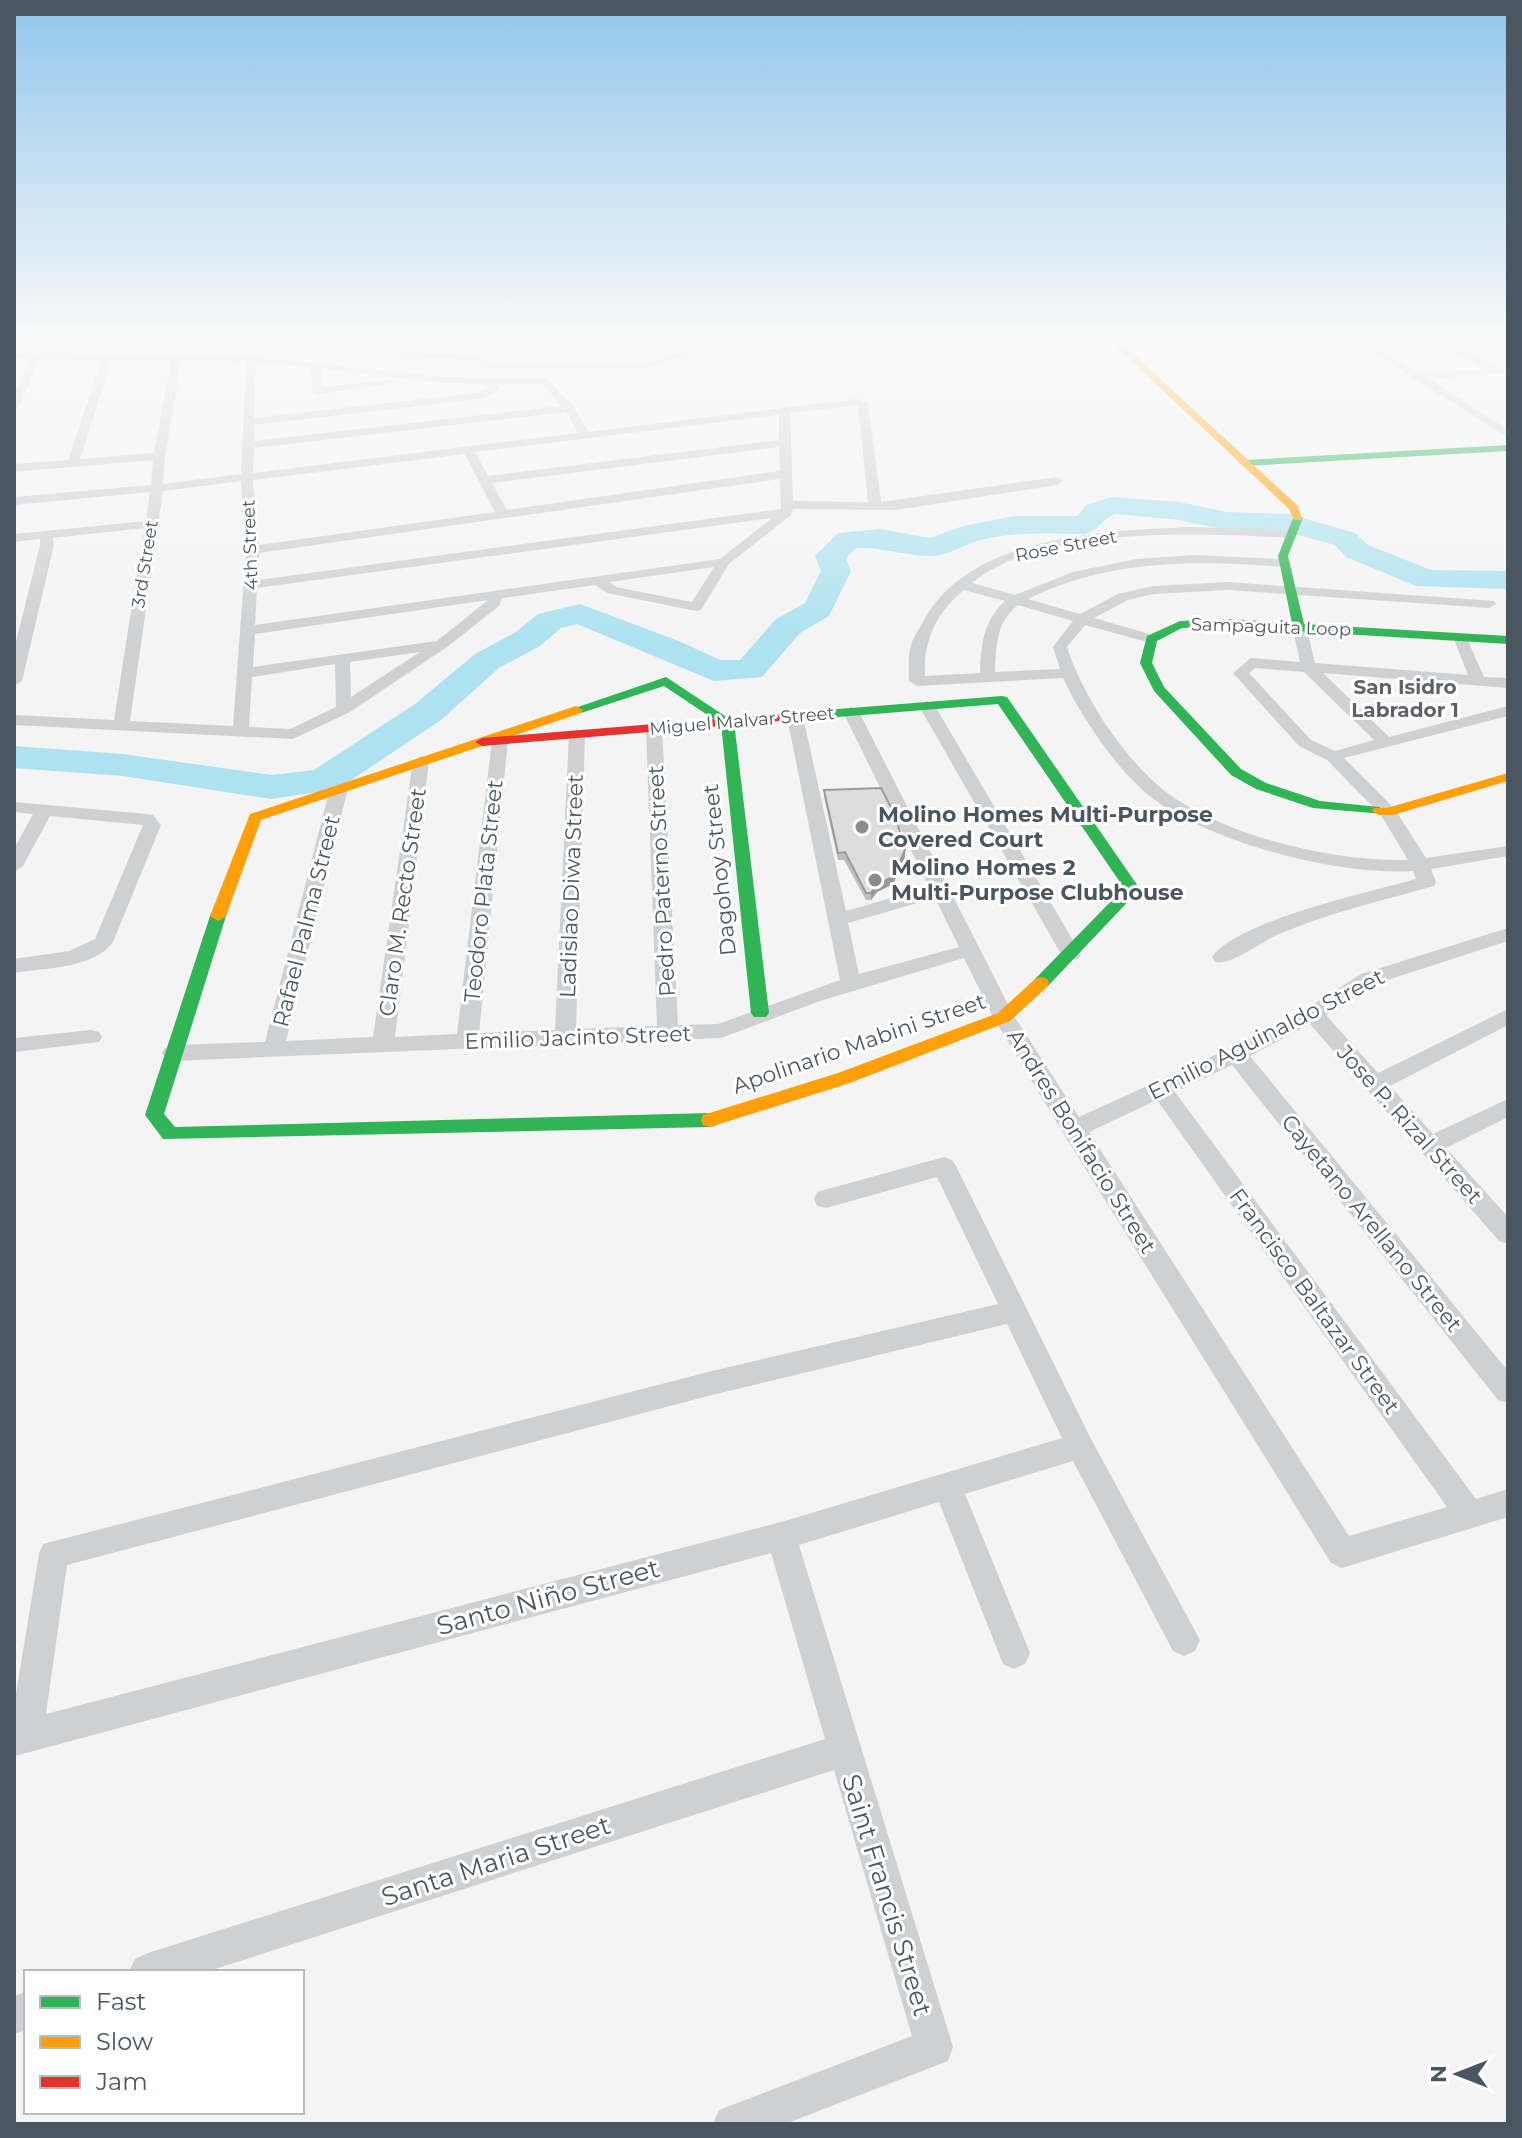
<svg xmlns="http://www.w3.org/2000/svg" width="1522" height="2138" font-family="Montserrat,sans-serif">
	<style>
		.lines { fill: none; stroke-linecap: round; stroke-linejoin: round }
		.stream { stroke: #aee2f0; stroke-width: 4 }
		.river { fill: #aee2f0; fill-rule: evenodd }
		.street { fill: #ced0d2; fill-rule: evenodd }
		.fast { fill: #30b455; fill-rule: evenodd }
		.slow { fill: #ff9f0a; fill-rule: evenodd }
		.jam { fill: #e5322d; fill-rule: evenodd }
		.wall { fill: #bebebf }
		.shaded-wall { fill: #9b9b9b }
		.building { fill: #ddddde; stroke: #9b9b9b; stroke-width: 2 }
		.poi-dot { fill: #868d94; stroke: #fff; stroke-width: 3 }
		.labels { text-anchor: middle; stroke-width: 6; stroke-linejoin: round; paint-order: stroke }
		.far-street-label { font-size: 18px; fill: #4a5661; stroke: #fff }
		.far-neighbourhood-label { font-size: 20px; font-weight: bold; fill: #5f6368; stroke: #fff }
		.poi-label { font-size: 22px; font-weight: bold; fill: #4a5661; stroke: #fff; text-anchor: start }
		.street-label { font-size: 22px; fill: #4a5661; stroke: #fff }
		.near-street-label { font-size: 26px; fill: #4a5661; stroke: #fff }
	</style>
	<rect width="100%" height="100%" fill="#f4f4f4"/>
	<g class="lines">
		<path class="stream" d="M14,348L43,349L61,343H173L251,348L310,342L342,343L394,354L478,358L489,366H648C672,352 703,356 725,340"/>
		<path class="river" d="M1112,497L1179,502L1227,512L1289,514L1355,533L1368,545L1431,570L1508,571V589L1416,586L1346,557L1335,545L1287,532L1227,530L1179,520L1115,514C1102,519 1099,530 1085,534C1052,534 1017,531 985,539C966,543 951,555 931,556C906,556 882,547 856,548L846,558L851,571L829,616L800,633L762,677L714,681L577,624L561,628L540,646L499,668L441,720L338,789L271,799L123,776L14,768V746L123,754L271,775L314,770L415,704L475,654L516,632L538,614L580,604L681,642L720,660H740L776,619L805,603L821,571L815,556L838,533L880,529L930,538L963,526L1014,516H1077L1086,505Z"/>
		<path class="street" d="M1355,340H1367L1418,373L1482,369L1435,340C1463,340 1480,369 1508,368V374L1427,378L1508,430V438Z
			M14,353L251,356L440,377L546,378L573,406L589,432L856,399L868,403L881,502L1057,477L1063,481L1057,485L896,510L793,509L791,515L729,564L701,610L696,611L607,593L595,585L502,598L499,606L447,647L350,712L293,739L14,725V715L114,720L144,528L53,538L54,545L22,681L14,686V650L40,545V539L14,542V534L146,521L150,492L14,505V497L151,485L153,460L14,472V464L68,460L102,360L40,359L19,407L14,410V395L30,359H14ZM112,360L171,361L154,453L80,459ZM181,361L246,362L241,474L163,484L165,456ZM256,362L311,367L312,391L317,394L396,383L391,380L322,387L321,368L440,383L486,384L488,387L477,393L254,418ZM496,384H543L561,406L254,441V425L479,399L495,393L499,387ZM858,405L868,502L793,501L790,413ZM566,412L578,433L253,473L254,448ZM779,415V440L488,476L475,452ZM779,447L780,471L507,510L492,483ZM465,454L495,512L259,545L253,480ZM780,479L781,509L258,580L259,553ZM241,481L246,550L233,726L130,721L163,491ZM772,518L720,559L255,625L257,588ZM714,567L692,602L616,587L610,582ZM488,600L437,641L253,667L255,634ZM420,652L351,697L350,662ZM335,664L336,707L290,729L249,727L252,677Z
			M1195,527L1291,530L1297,534L1291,538C1205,533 1041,525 972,583L1015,595L1073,572L1136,559L1194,555L1284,559L1291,563L1284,567C1197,560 1108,559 1028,599L1080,614L1118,594L1153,586L1228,582L1494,601L1496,604L1489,608L1228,590L1153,594L1128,600L1094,618L1156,636V642L1151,643L1085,625L1067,647C1083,697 1125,760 1166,792C1225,836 1331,861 1404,860H1408L1381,815L1327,760L1299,746L1233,673L1251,658L1300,662L1292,626L1299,622L1306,626L1315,663L1468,675L1453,637L1455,634H1465L1484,677L1508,678V688L1323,673L1389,737L1508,706V716L1344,758L1394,808L1426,858L1508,846V856L1431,869L1436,882L1434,886C1381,901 1327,913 1277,935C1261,942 1230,966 1215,962L1212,957C1239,920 1370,892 1416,879L1413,871C1339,876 1216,844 1155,800C1120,775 1081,717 1063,678L917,686L909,681C909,671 908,660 910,650C911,640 918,631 923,622C968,535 1106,530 1195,527ZM964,590L1005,601C983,621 981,645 980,673L925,676C923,640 937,612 964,590ZM1018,605L1073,621L1053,647L1060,669L995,672C996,646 996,622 1018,605ZM1255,668L1304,672L1374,740L1335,751L1311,740L1249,673Z
			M927,701L935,706L1081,954L1078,959H1064L1061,954L919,706Z
			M851,707L859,712L1014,1016L1079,1117L1228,1049L1306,1009L1361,974L1508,928V941L1375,984L1326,1015L1378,1073L1508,1009V1025L1390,1086L1433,1134L1508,1099V1117L1446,1148L1508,1217V1244L1499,1241L1310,1024L1250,1056L1508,1371V1403L1498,1400L1232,1065L1175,1092L1476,1499L1508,1489V1517L1342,1568L1331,1563L1065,1136L993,1017L964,958L820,1001L721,1038L173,1061L165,1058L162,1053L165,1048L173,1045L265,1042L329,792L338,787L347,792L286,1041L373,1037L413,761L421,756L429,761L395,1037L457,1034L492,740L500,735L508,740L479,1033L555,1030L569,734L577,729L585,734L576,1029L657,1026L646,728L654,723L662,728L678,1025L718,1024L840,980L787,717L789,714L795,712L803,717L846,911L929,887L843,712ZM935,898L959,947L859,974L848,923ZM1157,1100L1447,1507L1349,1536L1089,1132Z
			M14,802L147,814L153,815L161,825L113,942C93,969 44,968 14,973V959L69,951L95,939L143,825L50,816L23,866L14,872V849L33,814L14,812Z
			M91,1030L99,1032L102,1037L99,1042L14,1052V1038Z
			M944,1157L952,1160L956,1166L1090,1437L1200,1640L1195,1651L1184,1656L1173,1651L1073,1461L965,1494L1030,1653L1025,1664L1014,1669L1003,1664L939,1502L799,1545L953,2047L948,2061L785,2124H713L719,2110L912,2036L834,1770L206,1972H129L135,1959L148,1953L825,1739L771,1553L15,1756L14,1706L39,1554L43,1544L708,1372L998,1304L937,1177L826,1208L817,1206L814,1199L817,1192ZM1007,1324L1062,1438L781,1522L46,1714L67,1565L708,1396Z
			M26,1992V2030L14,2034V1996Z"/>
		<path class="fast" d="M1508,445V451L1244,466L1239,463L1244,460Z
			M1298,515L1303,518L1288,556L1304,624L1508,636V644L1230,627L1182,628L1157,641L1152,663L1164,687L1241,769L1266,783L1320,801L1379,807L1386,811L1384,814L1313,808L1256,789L1231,775L1154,691L1140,663L1147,636L1180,621L1230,619L1292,623L1278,556L1293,518Z
			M666,677L734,722L769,1013L766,1017H754L751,1013L721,724L664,686L581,713L569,710Z
			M1002,696L1007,697L1140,889L1047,987H1035L1033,983L1035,979L1124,888L998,704L788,721L781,717L788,713Z
			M218,911L226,916L164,1114L175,1127L710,1113L717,1115L719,1120L717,1125L710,1127L163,1139L145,1115L210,916Z"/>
		<path class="slow" d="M1109,340H1118L1298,506L1302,520H1294L1289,509Z
			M576,706L583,710L581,713L261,820L226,916L218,921L210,916L250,814Z
			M1508,773V781L1393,815H1379L1372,811L1374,808H1387Z
			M1041,977L1047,979L1049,983L1047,987L1010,1021L850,1083L710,1127L703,1125L701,1120L703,1115L838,1073L998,1013L1035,979Z"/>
		<path class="jam" d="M788,713L793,714V720L482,746L475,742L482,738Z"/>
	</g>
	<path class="wall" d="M824,790L905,857L893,884L877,892L871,900H866L844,860H838L824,797Z"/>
	<path class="shaded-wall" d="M905,850V857L893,884L877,892L871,900V893Z"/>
	<path class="building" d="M881,788L895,815L905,850L893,877L877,884L871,893H866L845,852L838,853L824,790Z"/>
	<linearGradient id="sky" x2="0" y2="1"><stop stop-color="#91c6eb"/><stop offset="0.53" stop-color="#fafafa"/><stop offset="1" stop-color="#fafafa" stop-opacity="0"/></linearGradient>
	<rect width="1522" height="639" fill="url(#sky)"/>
	<g class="poi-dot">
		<circle cx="862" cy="827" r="8"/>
		<circle cx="875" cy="880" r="8"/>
	</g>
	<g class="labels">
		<g class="far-street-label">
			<text transform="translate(250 545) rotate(-92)" y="6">4th Street</text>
			<text transform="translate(1066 546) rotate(-11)" y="6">Rose Street</text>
			<text transform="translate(145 564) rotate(-81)" y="6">3rd Street</text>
			<text transform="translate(1271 627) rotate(2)" y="6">Sampaguita Loop</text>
			<text transform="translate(742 721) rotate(-5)" y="6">Miguel Malvar Street</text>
		</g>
		<g class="far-neighbourhood-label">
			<text x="1405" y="694">San Isidro<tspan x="1405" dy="23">Labrador 1</tspan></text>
		</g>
		<g class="poi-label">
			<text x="878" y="822">Molino Homes Multi-Purpose<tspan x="878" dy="25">Covered Court</tspan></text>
			<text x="891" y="875">Molino Homes 2<tspan x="891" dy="25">Multi-Purpose Clubhouse</tspan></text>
		</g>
		<g class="street-label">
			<text transform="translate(719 870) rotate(-96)" y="8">Dagohoy Street</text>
			<text transform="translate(661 881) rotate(-93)" y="8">Pedro Paterno Street</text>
			<text transform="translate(571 886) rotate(-88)" y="8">Ladislao Diwa Street</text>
			<text transform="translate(483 891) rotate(-84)" y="8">Teodoro Plata Street</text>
			<text transform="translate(402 902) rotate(-82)" y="8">Claro M. Recto Street</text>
			<text transform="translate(306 921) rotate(-76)" y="8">Rafael Palma Street</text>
			<text transform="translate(1266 1034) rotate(-27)" y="8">Emilio Aguinaldo Street</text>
			<text transform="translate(578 1037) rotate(-2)" y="8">Emilio Jacinto Street</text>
			<text transform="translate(859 1043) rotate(-19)" y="8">Apolinario Mabini Street</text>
			<text transform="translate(1410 1124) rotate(48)" y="8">Jose P. Rizal Street</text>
			<text transform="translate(1082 1141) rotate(58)" y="8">Andres Bonifacio Street</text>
			<text transform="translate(1372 1223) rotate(51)" y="8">Cayetano Arellano Street</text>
			<text transform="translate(1315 1301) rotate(54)" y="8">Francisco Baltazar Street</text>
		</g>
		<g class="near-street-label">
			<text transform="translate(548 1597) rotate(-15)" y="9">Santo Niño Street</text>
			<text transform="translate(496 1861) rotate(-18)" y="9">Santa Maria Street</text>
			<text transform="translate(887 1895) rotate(73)" y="9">Saint Francis Street</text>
		</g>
	</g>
	<rect width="1522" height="2138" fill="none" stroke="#4a5661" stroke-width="32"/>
	<rect x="24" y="1970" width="280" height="144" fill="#ffffff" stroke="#b7bbc0" stroke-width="2"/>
	<rect x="40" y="1996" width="40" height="12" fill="#30b455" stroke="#b7bbc0" stroke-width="2"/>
	<text x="96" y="2010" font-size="24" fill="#4a5661">Fast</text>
	<rect x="40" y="2036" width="40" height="12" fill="#ff9f0a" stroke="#b7bbc0" stroke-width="2"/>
	<text x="96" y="2050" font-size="24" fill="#4a5661">Slow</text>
	<rect x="40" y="2076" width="40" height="12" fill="#e5322d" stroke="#b7bbc0" stroke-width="2"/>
	<text x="96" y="2090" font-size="24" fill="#4a5661">Jam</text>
	<g transform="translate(1458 2074) rotate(270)" stroke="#ffffff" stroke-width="6" paint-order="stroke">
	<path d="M0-6L14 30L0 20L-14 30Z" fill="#4a5661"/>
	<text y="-12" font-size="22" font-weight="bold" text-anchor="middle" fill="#4a5661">N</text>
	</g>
</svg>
